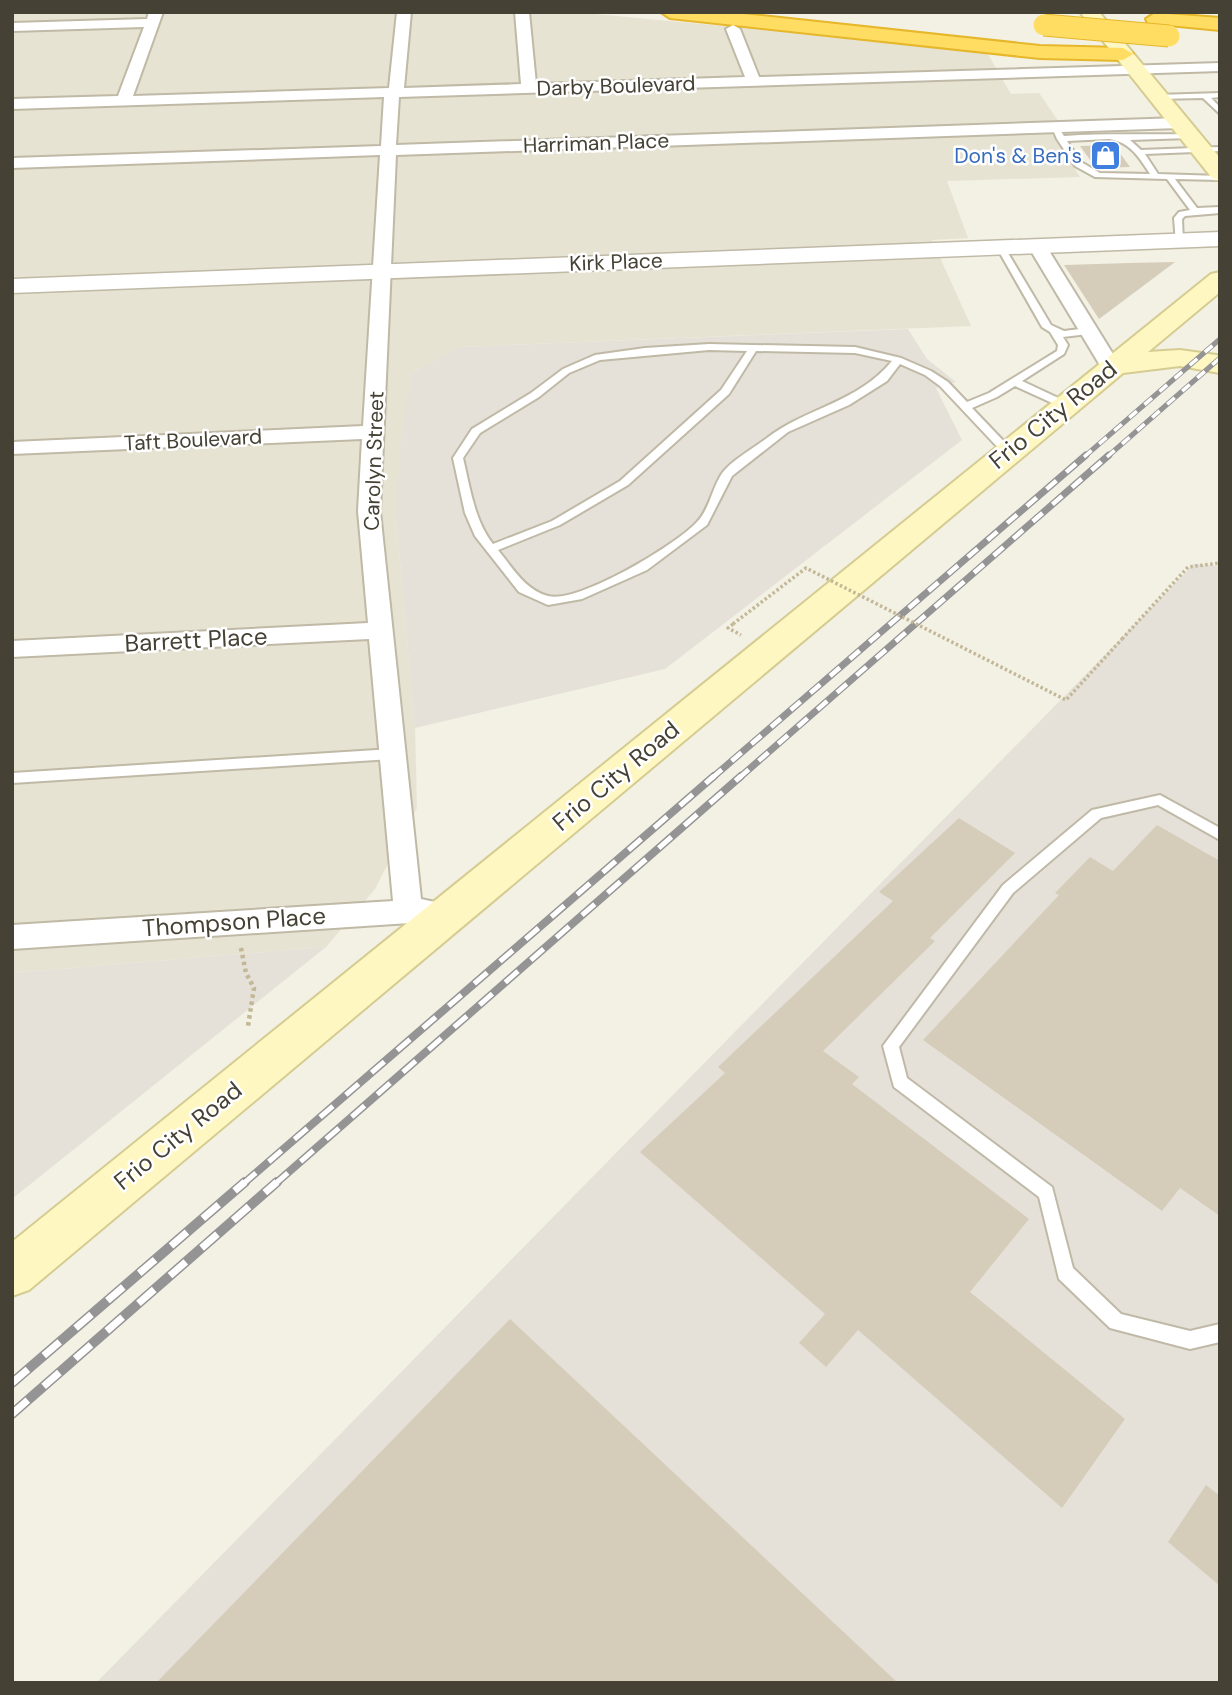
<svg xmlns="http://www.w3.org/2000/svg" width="1232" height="1695" font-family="'DM Sans',sans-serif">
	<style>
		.residential { fill: #e7e3d2 }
		.industrial { fill: #e5e1d9 }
		.building { fill: #d5cdb9 }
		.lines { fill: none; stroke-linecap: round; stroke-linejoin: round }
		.service-casing { stroke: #bfb9a6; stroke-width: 4 }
		.minor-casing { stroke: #bfb9a6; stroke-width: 4 }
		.tertiary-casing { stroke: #bfb9a6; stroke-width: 3 }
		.secondary-casing { stroke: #d5cc91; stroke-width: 4 }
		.motorway-casing { stroke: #e6b72b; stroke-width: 4 }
		.path-far1 { stroke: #c2b796; stroke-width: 3.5; stroke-dasharray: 2.5 2.5; stroke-linecap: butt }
		.path { stroke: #c2b796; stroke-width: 4.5; stroke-dasharray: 3.5 3.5; stroke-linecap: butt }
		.service { fill: #fff; fill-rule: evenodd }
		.minor { fill: #fff; fill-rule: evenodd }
		.tertiary { fill: #fff; fill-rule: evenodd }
		.secondary { fill: #fff7c2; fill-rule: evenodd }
		.motorway { fill: #ffdd63; fill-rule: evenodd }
		.rail-far3-casing { stroke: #949494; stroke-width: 5 }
		.rail-far2-casing { stroke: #949494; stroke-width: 7 }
		.rail-far1-casing { stroke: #949494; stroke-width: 8 }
		.rail-casing { stroke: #949494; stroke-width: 10 }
		.rail-far3 { stroke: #fff; stroke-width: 3.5; stroke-dasharray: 10; stroke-linecap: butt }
		.rail-far2 { stroke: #fff; stroke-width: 4.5; stroke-dasharray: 13; stroke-linecap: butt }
		.rail-far1 { stroke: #fff; stroke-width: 5; stroke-dasharray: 17; stroke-linecap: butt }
		.rail { stroke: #fff; stroke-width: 7; stroke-dasharray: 21; stroke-linecap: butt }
		.motorway-bridge-casing { stroke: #e6b72b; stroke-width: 23; stroke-linecap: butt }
		.path-bridge { stroke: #c2b796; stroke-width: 3.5; stroke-dasharray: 2.5 2.5; stroke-linecap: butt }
		.motorway-bridge { stroke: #ffdd63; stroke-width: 21 }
		.labels { text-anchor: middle; stroke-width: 5; stroke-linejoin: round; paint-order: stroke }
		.far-street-label { font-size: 21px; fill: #454134; stroke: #fff }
		.far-shop-label { font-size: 21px; fill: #366cbe; stroke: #fff; text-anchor: end }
		.street-label { font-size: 24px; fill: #454134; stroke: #fff }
	</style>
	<rect width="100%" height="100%" fill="#f3f0e4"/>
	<path class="residential" d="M12,12H574L986,51L1011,94L1039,93L1059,122L1045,123L1080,177L947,181L968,238L932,240L971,326L460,347L412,373L396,519L415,728L417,808L375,889L326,947L12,973Z"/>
	<path class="industrial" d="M908,329L927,359L956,382L936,388L962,440L665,669L415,728L396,519L401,435L412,373L459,347Z
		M1194,564L1220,566V1683H96Z
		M326,947L12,1199V973Z"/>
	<path class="building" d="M1114,145L1130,167L1096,168L1080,146Z
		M1175,262L1099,319L1064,265L1130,263Z
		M959,818L1015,853L930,938L935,941L823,1051L859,1077L852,1084L1029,1219L970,1292L1125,1419L1062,1508L858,1330L826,1367L799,1343L825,1314L640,1152L725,1073L718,1067L893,901L879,892Z
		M1157,825L1220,861V1216L1180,1188L1162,1211L923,1040L1059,895L1055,893L1090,857L1113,871Z
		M510,1319L898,1683H156Z
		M1206,1485L1220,1496V1586L1168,1542Z"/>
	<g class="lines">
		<defs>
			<path id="service" d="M1220,93V97L1211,98L1220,107V114L1203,98L1157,99L1153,97L1157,95Z
				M1051,125H1057L1064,136C1106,133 1147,135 1189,134L1193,136L1189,138L1130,140L1141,150L1220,147V151L1145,154L1158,174L1220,176V180L1175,179L1197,208L1220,207V213L1185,216L1182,219L1183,241L1176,243L1174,218L1179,212L1190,210L1167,179L1095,177L1075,166L1057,139ZM1109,139C1130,142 1139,157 1150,174L1100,173L1081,162L1067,141Z
				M1001,245L1005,248L1051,325L1064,331L1088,328L1093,331L1088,334L1063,337L1068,345L1064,354L1022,381L1069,403V407H1061L1015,386L997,397L972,408L1012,450V454H1004L940,386L925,375L900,364L887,381L849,405L788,432L732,476L707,525L647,570L582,599L548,605L519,592L475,536L465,513L453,458L472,429L531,393L563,369L595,355L645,348L709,344L855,347L901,358L931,371L948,382L967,402L989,393L1057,351L1058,345L1050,332L1042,327L997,248ZM709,350L747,351L721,390L620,481L552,521L493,544C474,520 470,487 463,458L480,433L539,397L569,373L600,360ZM756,351L855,353L892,361C859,402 806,408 767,438C754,448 729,462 721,475C712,489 709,510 697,522C676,545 578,604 548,596C525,590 512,567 498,550L560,525L628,485L729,394Z
				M392,749L399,754L392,759L12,783V773Z
				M1160,795L1220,828V840L1158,805L1101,818L1013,893L899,1047L907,1078L1052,1187L1073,1268L1121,1314L1190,1331L1220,1324V1342L1190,1349L1110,1328L1059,1279L1039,1197L894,1087L883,1046L1003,885L1092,810Z"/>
			<path id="minor" d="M149,12H163L133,96L389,88L397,12H411L404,88L521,84L515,12H529L536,84L745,77L726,29L733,25L740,29L759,77L1220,63V71L399,97L396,145L1179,118L1187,123L1179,128L396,155L380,511L421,899L435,902L440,910L435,918L425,922L12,949V925L393,901L369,639L12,657V641L368,623L358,511L362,439L12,454V442L363,426L380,155L12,168V158L381,146L384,97L12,109V99L118,96L144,27L12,31V23L147,19Z
				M1037,241L1046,246L1121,367L1118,371H1104L1101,367L1028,246Z"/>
			<path id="tertiary" d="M1220,232V246L12,293V279Z"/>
			<path id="secondary" d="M1080,12H1099L1220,158V180L1212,178Z
				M1220,272V292L1148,352L1180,350L1216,355L1220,356V373L1180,366L1123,373L29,1290L12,1296V1242L1211,274Z"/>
			<path id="motorway" d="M661,12H724L1040,46L1123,48L1133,54L1123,60L1040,58L670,18Z
				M1155,13L1220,18V30L1148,23L1146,19Z"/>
		</defs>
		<use href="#service" class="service-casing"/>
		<use href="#minor" class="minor-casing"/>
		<use href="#tertiary" class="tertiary-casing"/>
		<use href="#secondary" class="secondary-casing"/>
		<use href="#motorway" class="motorway-casing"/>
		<path class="path-far1" d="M733,624L728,628L741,635
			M1122,639L1188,567L1220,563"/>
		<path class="path" d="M241,948L246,973L254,988L248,1026"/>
		<use href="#service" class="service"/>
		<use href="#minor" class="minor"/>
		<use href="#tertiary" class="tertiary"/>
		<use href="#secondary" class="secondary"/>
		<use href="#motorway" class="motorway"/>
		<defs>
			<path id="rail-far3" d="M1084,457L1220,339
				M1107,457L1220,358"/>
			<path id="rail-far2" d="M712,778L1086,455
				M739,778L1109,455"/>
			<path id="rail-far1" d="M243,1184L714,776
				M275,1184L741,776"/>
			<path id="rail" d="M12,1383L245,1182
				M12,1414L277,1182"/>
		</defs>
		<use href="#rail-far3" class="rail-far3-casing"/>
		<use href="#rail-far2" class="rail-far2-casing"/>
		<use href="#rail-far1" class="rail-far1-casing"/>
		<use href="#rail" class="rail-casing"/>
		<use href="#rail-far3" class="rail-far3"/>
		<use href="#rail-far2" class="rail-far2"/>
		<use href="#rail-far1" class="rail-far1"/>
		<use href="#rail" class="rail"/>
		<defs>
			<path id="motorway-bridge" d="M1044,25L1169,36"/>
		</defs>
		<use href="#motorway-bridge" class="motorway-bridge-casing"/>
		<path class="path-bridge" d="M733,624L806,568L1066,700L1122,639"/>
		<use href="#motorway-bridge" class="motorway-bridge"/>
	</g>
	<defs>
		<symbol id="shop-square" viewBox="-11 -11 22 22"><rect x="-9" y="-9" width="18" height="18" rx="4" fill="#3f7fe0" stroke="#fff"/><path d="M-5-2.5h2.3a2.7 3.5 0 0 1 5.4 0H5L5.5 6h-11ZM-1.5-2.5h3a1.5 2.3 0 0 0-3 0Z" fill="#fff"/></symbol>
	</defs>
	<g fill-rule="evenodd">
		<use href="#shop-square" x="1088" y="138" width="35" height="35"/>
	</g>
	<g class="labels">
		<g class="far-street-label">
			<text transform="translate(616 86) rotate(-2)" y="7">Darby Boulevard</text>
			<text transform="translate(596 143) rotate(-2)" y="7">Harriman Place</text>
			<text transform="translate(616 262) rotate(-2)" y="7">Kirk Place</text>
			<text transform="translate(193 440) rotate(-3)" y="7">Taft Boulevard</text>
			<text transform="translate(374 461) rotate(-88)" y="7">Carolyn Street</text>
		</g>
		<g class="far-shop-label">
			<text x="1082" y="163">Don's &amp; Ben's</text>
		</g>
		<g class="street-label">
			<text transform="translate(1053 415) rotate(-39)" y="8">Frio City Road</text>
			<text transform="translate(196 640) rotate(-3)" y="8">Barrett Place</text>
			<text transform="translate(616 776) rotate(-40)" y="8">Frio City Road</text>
			<text transform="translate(234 922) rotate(-4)" y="8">Thompson Place</text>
			<text transform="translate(178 1136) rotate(-39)" y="8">Frio City Road</text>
		</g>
	</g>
	<rect width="1232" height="1695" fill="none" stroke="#454134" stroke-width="28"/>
</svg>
